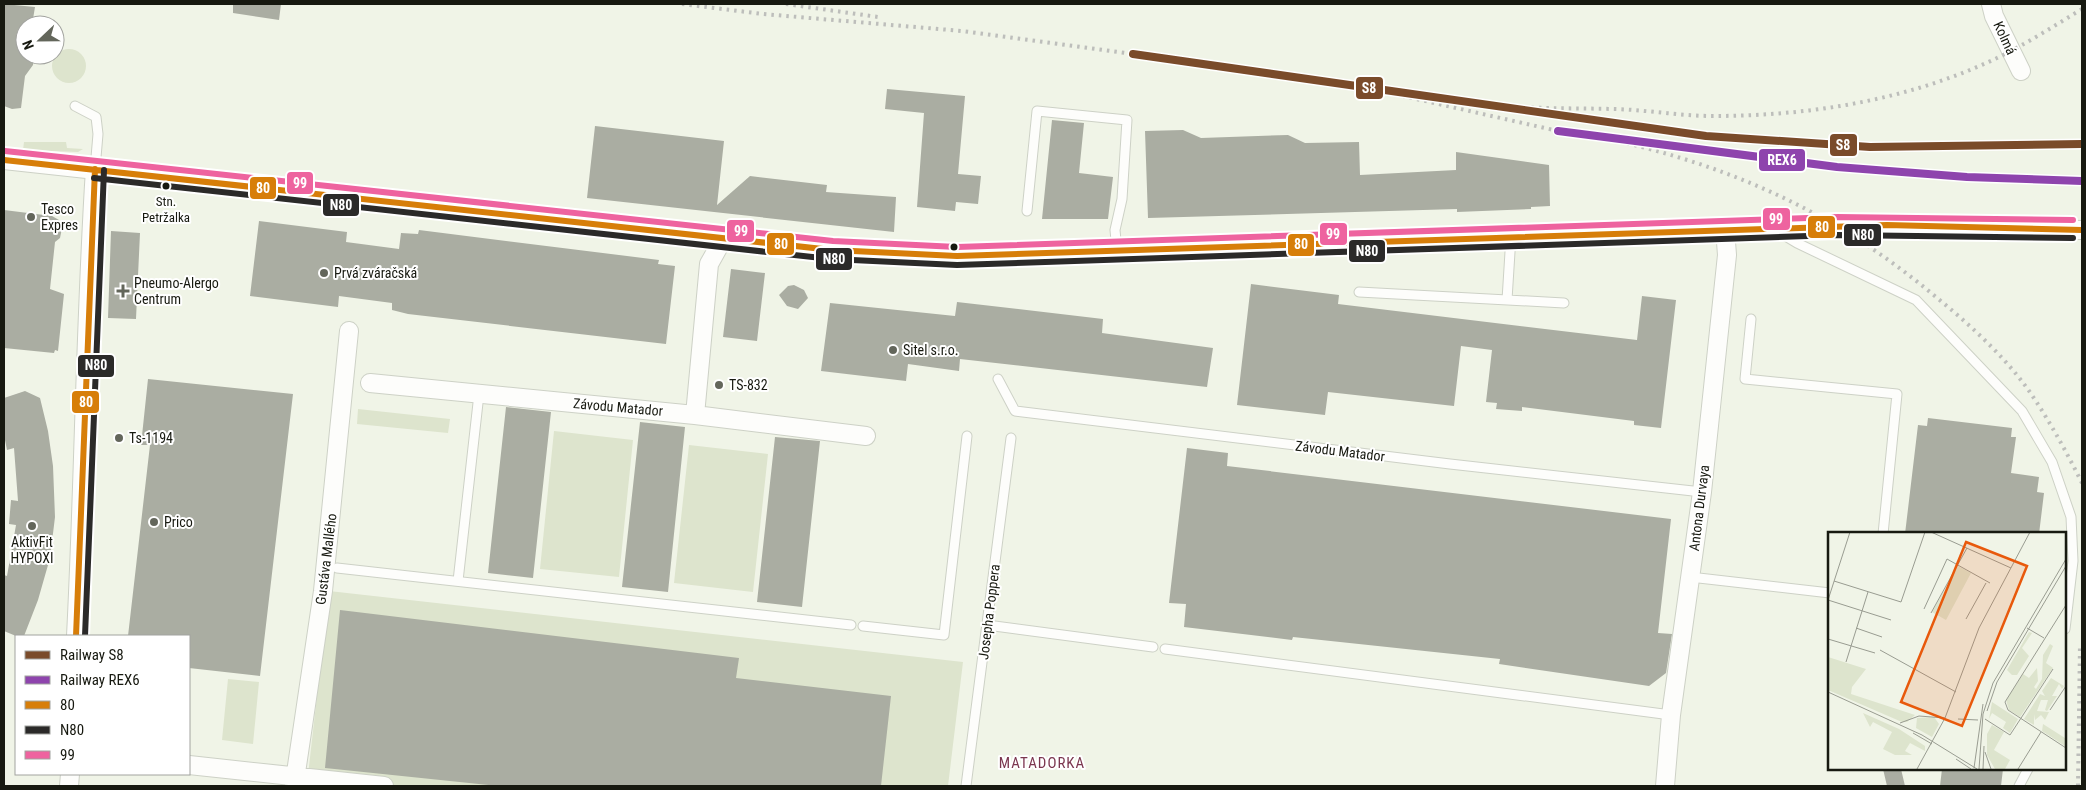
<svg xmlns="http://www.w3.org/2000/svg" width="2086" height="790" font-family="'Roboto Condensed',sans-serif">
	<style>
		.green { fill: #dde4cd }
		.building { fill: #aaada2 }
		.lines { fill: none; stroke-linecap: round; stroke-linejoin: round }
		.lane-casing { stroke: #cdd1c6; stroke-width: 11 }
		.street-casing { stroke: #cdd1c6; stroke-width: 20 }
		.lane { stroke: #fdfdfb; stroke-width: 9 }
		.street { stroke: #fdfdfb; stroke-width: 18 }
		.rail { stroke: #bdbebb; stroke-width: 4; stroke-dasharray: 2.5 5; stroke-linecap: butt }
		.bus-1-casing { stroke: #fff; stroke-width: 10 }
		.bus-2-casing { stroke: #fff; stroke-width: 10 }
		.bus-3-casing { stroke: #fff; stroke-width: 10 }
		.bus-1 { stroke: #d77e09; stroke-width: 6 }
		.bus-2 { stroke: #2b2a29; stroke-width: 6 }
		.bus-3 { stroke: #ee639f; stroke-width: 6 }
		.rail-1-casing { stroke: #fff; stroke-width: 11 }
		.rail-2-casing { stroke: #fff; stroke-width: 11 }
		.rail-1 { stroke: #7a4b2a; stroke-width: 8 }
		.rail-2 { stroke: #8e44ad; stroke-width: 8 }
		.bus-dot { fill: #171910; stroke: #fff; stroke-width: 2 }
		.poi-dot { fill: #63665b; stroke: #fff; stroke-width: 2 }
		.labels { text-anchor: middle; stroke-width: 4; stroke-linejoin: round; paint-order: stroke }
		.bus-label { font-size: 13px; fill: #171910; stroke: #fff }
		.street-label { font-size: 14px; fill: #171910; stroke: #fff }
		.poi-label { font-size: 14px; fill: #171910; stroke: #fff; text-anchor: start }
		.neighbourhood-label { font-size: 15px; letter-spacing: 1px; fill: #7b364f; stroke: #fff }
		.inset-road { fill: none; stroke: #999c91; stroke-width: 1 }
		.view { fill: #e8590c; fill-opacity: 0.15; stroke: #e8590c; stroke-width: 2.5 }
		.inset-edge { fill: none; stroke: #171910; stroke-width: 2.5 }
		.line-badge { stroke: #fff; stroke-width: 2 }
		.badge-label { font-size: 14px; text-anchor: middle; font-weight: bold; fill: #fff }
	</style>
	<rect width="100%" height="100%" fill="#f0f4e7"/>
	<path class="green" d="M52 66a17 17 0 1 1 34 0a17 17 0 1 1-34 0Z
		M24,142H66L67,148L83,149L78,152L23,150Z
		M358,409L450,419L448,433L357,424Z
		M554,431L633,440L619,577L540,569Z
		M689,445L768,454L753,592L674,583Z
		M329,591L963,662L948,786H401L308,775Z
		M228,679L259,682L253,744L222,740Z"/>
	<path class="building" d="M4,4L35,7L32,25H25V55H34L33,65L25,76L21,108L12,109L4,106Z
		M233,4H281L279,20L233,13Z
		M887,89L965,96L958,174L981,176L978,204L956,202L955,211L917,207L924,113L885,109Z
		M1052,120L1084,123L1079,173L1113,177L1108,219H1042Z
		M595,126L724,141L717,205L750,176L827,185L826,192L896,197L894,232L587,198Z
		M1183,130L1201,138L1288,135L1305,143L1359,142L1360,175L1456,170V152L1549,165L1550,206L1531,207V209L1457,212V209L1148,218L1145,131Z
		M4,210L52,216L59,220L62,228L60,238L55,242L50,289L64,294L58,351L55,350L54,353L4,348Z
		M259,221L347,232L346,242L399,249L401,233L418,234L419,230L659,260L658,264L675,266L666,344L408,314L392,310V303L339,296L338,307L250,296Z
		M111,231L140,233L136,319L108,318Z
		M731,269L765,273L757,341L723,337Z
		M1251,284L1339,295L1338,304L1637,340L1642,296L1676,300L1661,428L1634,425V421L1522,407V411L1496,409L1497,403L1486,402L1492,350L1461,346L1454,406L1328,392L1325,415L1237,405Z
		M794,285L804,290L808,298L798,309L787,306L779,295L788,286Z
		M957,302L1103,319L1102,333L1213,348L1207,387L960,359L959,371L908,364L906,381L821,371L830,303L955,316Z
		M148,379L293,394L260,676L189,668V636H128L150,445H141Z
		M25,391L40,398L48,431L53,466L55,517L50,558L38,600L24,636H16L4,631V575L7,576L16,525L9,524L11,500L18,501L14,448L7,450L4,435V398Z
		M506,407L551,412L533,578L488,573Z
		M1928,418L2012,428L2011,437H2016L2011,473L2039,477L2037,492L2044,493L2039,534H1905L1918,425L1927,426Z
		M640,422L685,427L668,592L622,587Z
		M775,437L820,441L802,607L757,602Z
		M1187,448L1228,453L1227,466L1671,519L1658,633L1672,634L1666,673L1649,686L1499,664L1500,659L1293,637L1292,640L1184,627L1186,604L1169,603Z
		M340,610L739,658L736,678L891,696L881,786H498L325,768Z
		M1883,769H1901L1905,786H1887Z
		M1942,769H2003L2001,786H1940Z"/>
	<g class="lines">
		<defs>
			<path id="lane" d="M75,106L96,117L98,134L95,169
				M1027,211L1037,111L1127,120L1122,199L1115,230L1117,251
				M1777,231L1797,243L1916,300L2022,411L2052,462L2071,517L2073,561L2065,629
				M1359,292L1564,303
				M1507,300L1511,236
				M1751,319L1745,379L1897,394L1883,534
				M998,379L1015,411L1450,464L1702,492
				M337,568L851,625
				M1690,577L1830,593
				M458,581L479,394
				M987,625L1153,647
				M863,626L944,635L967,436
				M1165,649L1671,715
				M966,786L1011,438
				M2019,786L2028,769"/>
			<path id="street" d="M1991,4L1994,16L2021,71
				M4,160L832,250L957,256L1033,254L1887,225L2082,230
				M370,383L695,415L866,436
				M695,415L709,264L723,239
				M76,636C84,481 85,325 95,169
				M189,765L384,786
				M69,786L70,774
				M294,786L323,591L349,331
				M1665,786L1671,715L1702,492L1727,255L1725,229"/>
		</defs>
		<use href="#lane" class="lane-casing"/>
		<use href="#street" class="street-casing"/>
		<use href="#lane" class="lane"/>
		<use href="#street" class="street"/>
		<path class="rail" d="M682,4L763,14L962,31L1133,54
			M786,4L878,17
			M1336,84L1403,96L1558,131
			M1479,104C1524,109 1569,108 1615,109C1648,110 1680,116 1713,116C1810,116 1909,100 1997,58C2026,44 2054,26 2082,9
			M1583,134C1719,160 1830,208 1936,297C1969,324 2002,354 2027,388C2048,418 2066,451 2082,483
			M2078,786L2080,644"/>
		<defs>
			<path id="bus-1" d="M4,160L832,250L957,256L1887,225L2082,230
				M76,636L95,169"/>
			<path id="bus-2" d="M94,178L831,259L957,265L1838,235L2073,238
				M85,636L104,170"/>
			<path id="bus-3" d="M5,151L833,241L957,247L1838,217L2073,220"/>
		</defs>
		<use href="#bus-1" class="bus-1-casing"/>
		<use href="#bus-2" class="bus-2-casing"/>
		<use href="#bus-3" class="bus-3-casing"/>
		<use href="#bus-1" class="bus-1"/>
		<use href="#bus-2" class="bus-2"/>
		<use href="#bus-3" class="bus-3"/>
		<defs>
			<path id="rail-1" d="M1133,54L1706,136L1870,147L2082,144"/>
			<path id="rail-2" d="M1558,131L1837,167L1967,177L2082,181"/>
		</defs>
		<use href="#rail-1" class="rail-1-casing"/>
		<use href="#rail-2" class="rail-2-casing"/>
		<use href="#rail-1" class="rail-1"/>
		<use href="#rail-2" class="rail-2"/>
	</g>
	<g class="bus-dot">
		<circle cx="166" cy="186" r="4.5"/>
		<circle cx="954" cy="247" r="4.5"/>
	</g>
	<g class="poi-dot">
		<circle cx="31" cy="217" r="5"/>
		<circle cx="324" cy="273" r="5"/>
		<path d="M120.5 283.5h5v5h5v5h-5v5h-5v-5h-5v-5h5z"/>
		<circle cx="893" cy="350" r="5"/>
		<circle cx="719" cy="385" r="5"/>
		<circle cx="119" cy="438" r="5"/>
		<circle cx="154" cy="522" r="5"/>
		<circle cx="32" cy="526" r="5"/>
	</g>
	<g class="labels">
		<g class="bus-label">
			<text x="166" y="206">Stn.<tspan x="166" dy="16">Petržalka</tspan></text>
		</g>
		<g class="street-label">
			<text transform="translate(2005 38) rotate(65)" y="5">Kolmá</text>
			<text transform="translate(618 407) rotate(5)" y="5">Závodu Matador</text>
			<text transform="translate(1340 451) rotate(7)" y="5">Závodu Matador</text>
			<text transform="translate(1699 508) rotate(-83)" y="5">Antona Durvaya</text>
			<text transform="translate(326 559) rotate(-83)" y="5">Gustáva Mallého</text>
			<text transform="translate(989 612) rotate(-83)" y="5">Josepha Poppera</text>
		</g>
		<g class="poi-label">
			<text x="41" y="214">Tesco<tspan x="41" dy="16">Expres</tspan></text>
			<text x="334" y="278">Prvá zváračská</text>
			<text x="134" y="288">Pneumo-Alergo<tspan x="134" dy="16">Centrum</tspan></text>
			<text x="903" y="355">Sitel s.r.o.</text>
			<text x="729" y="390">TS-832</text>
			<text x="129" y="443">Ts-1194</text>
			<text x="164" y="527">Prico</text>
			<text x="32" y="547" text-anchor="middle">AktivFit<tspan x="32" dy="16">HYPOXI</tspan></text>
		</g>
		<g class="neighbourhood-label">
			<text x="1042" y="768">MATADORKA</text>
		</g>
	</g>
	<g transform="translate(1828 532)">
		<rect width="238" height="238" fill="#f0f4e7"/>
		<path d="M130,34L143,41L118,88L104,80ZM201,100L204,101L194,116L201,124L189,143H184L179,138ZM222,112L225,114L218,131L225,136L192,185L181,178L178,168L195,142L201,146L209,136L210,149L206,155L208,157L214,147L215,123ZM0,125L38,137L24,155L23,162L87,183L79,190H74L0,158ZM223,146L236,154L234,157L231,152L224,164H229L219,179L217,178L220,168H213L209,179L221,180L217,188L213,183L207,188L206,182V193L196,187L212,162L217,164L214,159ZM164,170L190,187L182,201L175,196L178,190L164,181L161,187ZM35,181L71,197L97,214V219L82,211L77,219L84,223H67L55,217L64,200L45,190L42,195ZM106,185L111,192L104,205L88,196L89,186ZM215,192L237,206V214L214,199ZM164,193L176,200L166,218L182,228L177,237H167L159,223V202Z" fill="#dde4cd"/>
		<path class="inset-road" d="M103,0L183,36M6,49L73,70L97,0M0,68L22,0M0,68L63,88M238,73L177,170L180,178L238,216M96,77L119,27L162,51M103,81L139,16M138,87L158,51M28,96L54,105M199,96L216,106M0,107L47,121M52,118L128,160M18,130L40,60M0,160L94,203L149,237M222,178L238,154M159,179L169,150L238,34M130,187L150,188M157,187L182,203L225,137M72,191L91,184L117,186M85,201L104,212M157,220L163,237M128,227L143,237M146,236L155,172M89,237L117,186L151,96L202,0M151,237L155,182L165,151L238,27M155,237L156,214M190,237L213,200"/>
		<path class="view" d="M138,10L199,34L134,194L73,170Z"/>
		<rect width="238" height="238" class="inset-edge"/>
	</g>
	<g class="line-badge">
		<rect x="1355" y="76" width="29" height="24" rx="5" fill="#7a4b2a"/>
		<rect x="1829" y="133" width="29" height="24" rx="5" fill="#7a4b2a"/>
		<rect x="1758" y="148" width="48" height="24" rx="5" fill="#8e44ad"/>
		<rect x="286" y="171" width="28" height="24" rx="5" fill="#ee639f"/>
		<rect x="249" y="176" width="28" height="24" rx="5" fill="#d77e09"/>
		<rect x="322" y="193" width="38" height="24" rx="5" fill="#2b2a29"/>
		<rect x="1762" y="207" width="29" height="24" rx="5" fill="#ee639f"/>
		<rect x="1807" y="215" width="29" height="24" rx="5" fill="#d77e09"/>
		<rect x="726" y="219" width="29" height="24" rx="5" fill="#ee639f"/>
		<rect x="1319" y="222" width="29" height="24" rx="5" fill="#ee639f"/>
		<rect x="1843" y="223" width="39" height="24" rx="5" fill="#2b2a29"/>
		<rect x="766" y="232" width="29" height="24" rx="5" fill="#d77e09"/>
		<rect x="1287" y="233" width="28" height="24" rx="5" fill="#d77e09"/>
		<rect x="1348" y="239" width="38" height="24" rx="5" fill="#2b2a29"/>
		<rect x="815" y="247" width="38" height="24" rx="5" fill="#2b2a29"/>
		<rect x="77" y="354" width="38" height="24" rx="5" fill="#2b2a29"/>
		<rect x="71" y="390" width="29" height="24" rx="5" fill="#d77e09"/>
	</g>
	<g class="badge-label">
		<text x="1369" y="93">S8</text>
		<text x="1843" y="150">S8</text>
		<text x="1782" y="165">REX6</text>
		<text x="300" y="188">99</text>
		<text x="263" y="193">80</text>
		<text x="341" y="210">N80</text>
		<text x="1776" y="224">99</text>
		<text x="1822" y="232">80</text>
		<text x="741" y="236">99</text>
		<text x="1333" y="239">99</text>
		<text x="1863" y="240">N80</text>
		<text x="781" y="249">80</text>
		<text x="1301" y="249">80</text>
		<text x="1367" y="256">N80</text>
		<text x="834" y="264">N80</text>
		<text x="96" y="370">N80</text>
		<text x="86" y="407">80</text>
	</g>
	<rect width="2086" height="790" fill="none" stroke="#171910" stroke-width="10"/>
	<rect x="15" y="635" width="175" height="140" fill="#ffffff" stroke="#a2a39f"/>
	<rect x="25" y="651" width="25" height="8" fill="#7a4b2a" stroke="#a2a39f"/>
	<text x="60" y="660" font-size="15" fill="#171910">Railway S8</text>
	<rect x="25" y="676" width="25" height="8" fill="#8e44ad" stroke="#a2a39f"/>
	<text x="60" y="685" font-size="15" fill="#171910">Railway REX6</text>
	<rect x="25" y="701" width="25" height="8" fill="#d77e09" stroke="#a2a39f"/>
	<text x="60" y="710" font-size="15" fill="#171910">80</text>
	<rect x="25" y="726" width="25" height="8" fill="#2b2a29" stroke="#a2a39f"/>
	<text x="60" y="735" font-size="15" fill="#171910">N80</text>
	<rect x="25" y="751" width="25" height="8" fill="#ee639f" stroke="#a2a39f"/>
	<text x="60" y="760" font-size="15" fill="#171910">99</text>
	<g transform="translate(40 40) rotate(248)"><circle r="24" fill="#ffffff" stroke="#a2a39f"/>
	<path d="M0-4L9 19L0 12L-9 19Z" fill="#63665b"/>
	<text y="-8" font-size="14" font-weight="bold" text-anchor="middle" fill="#171910">N</text>
	</g>
</svg>
